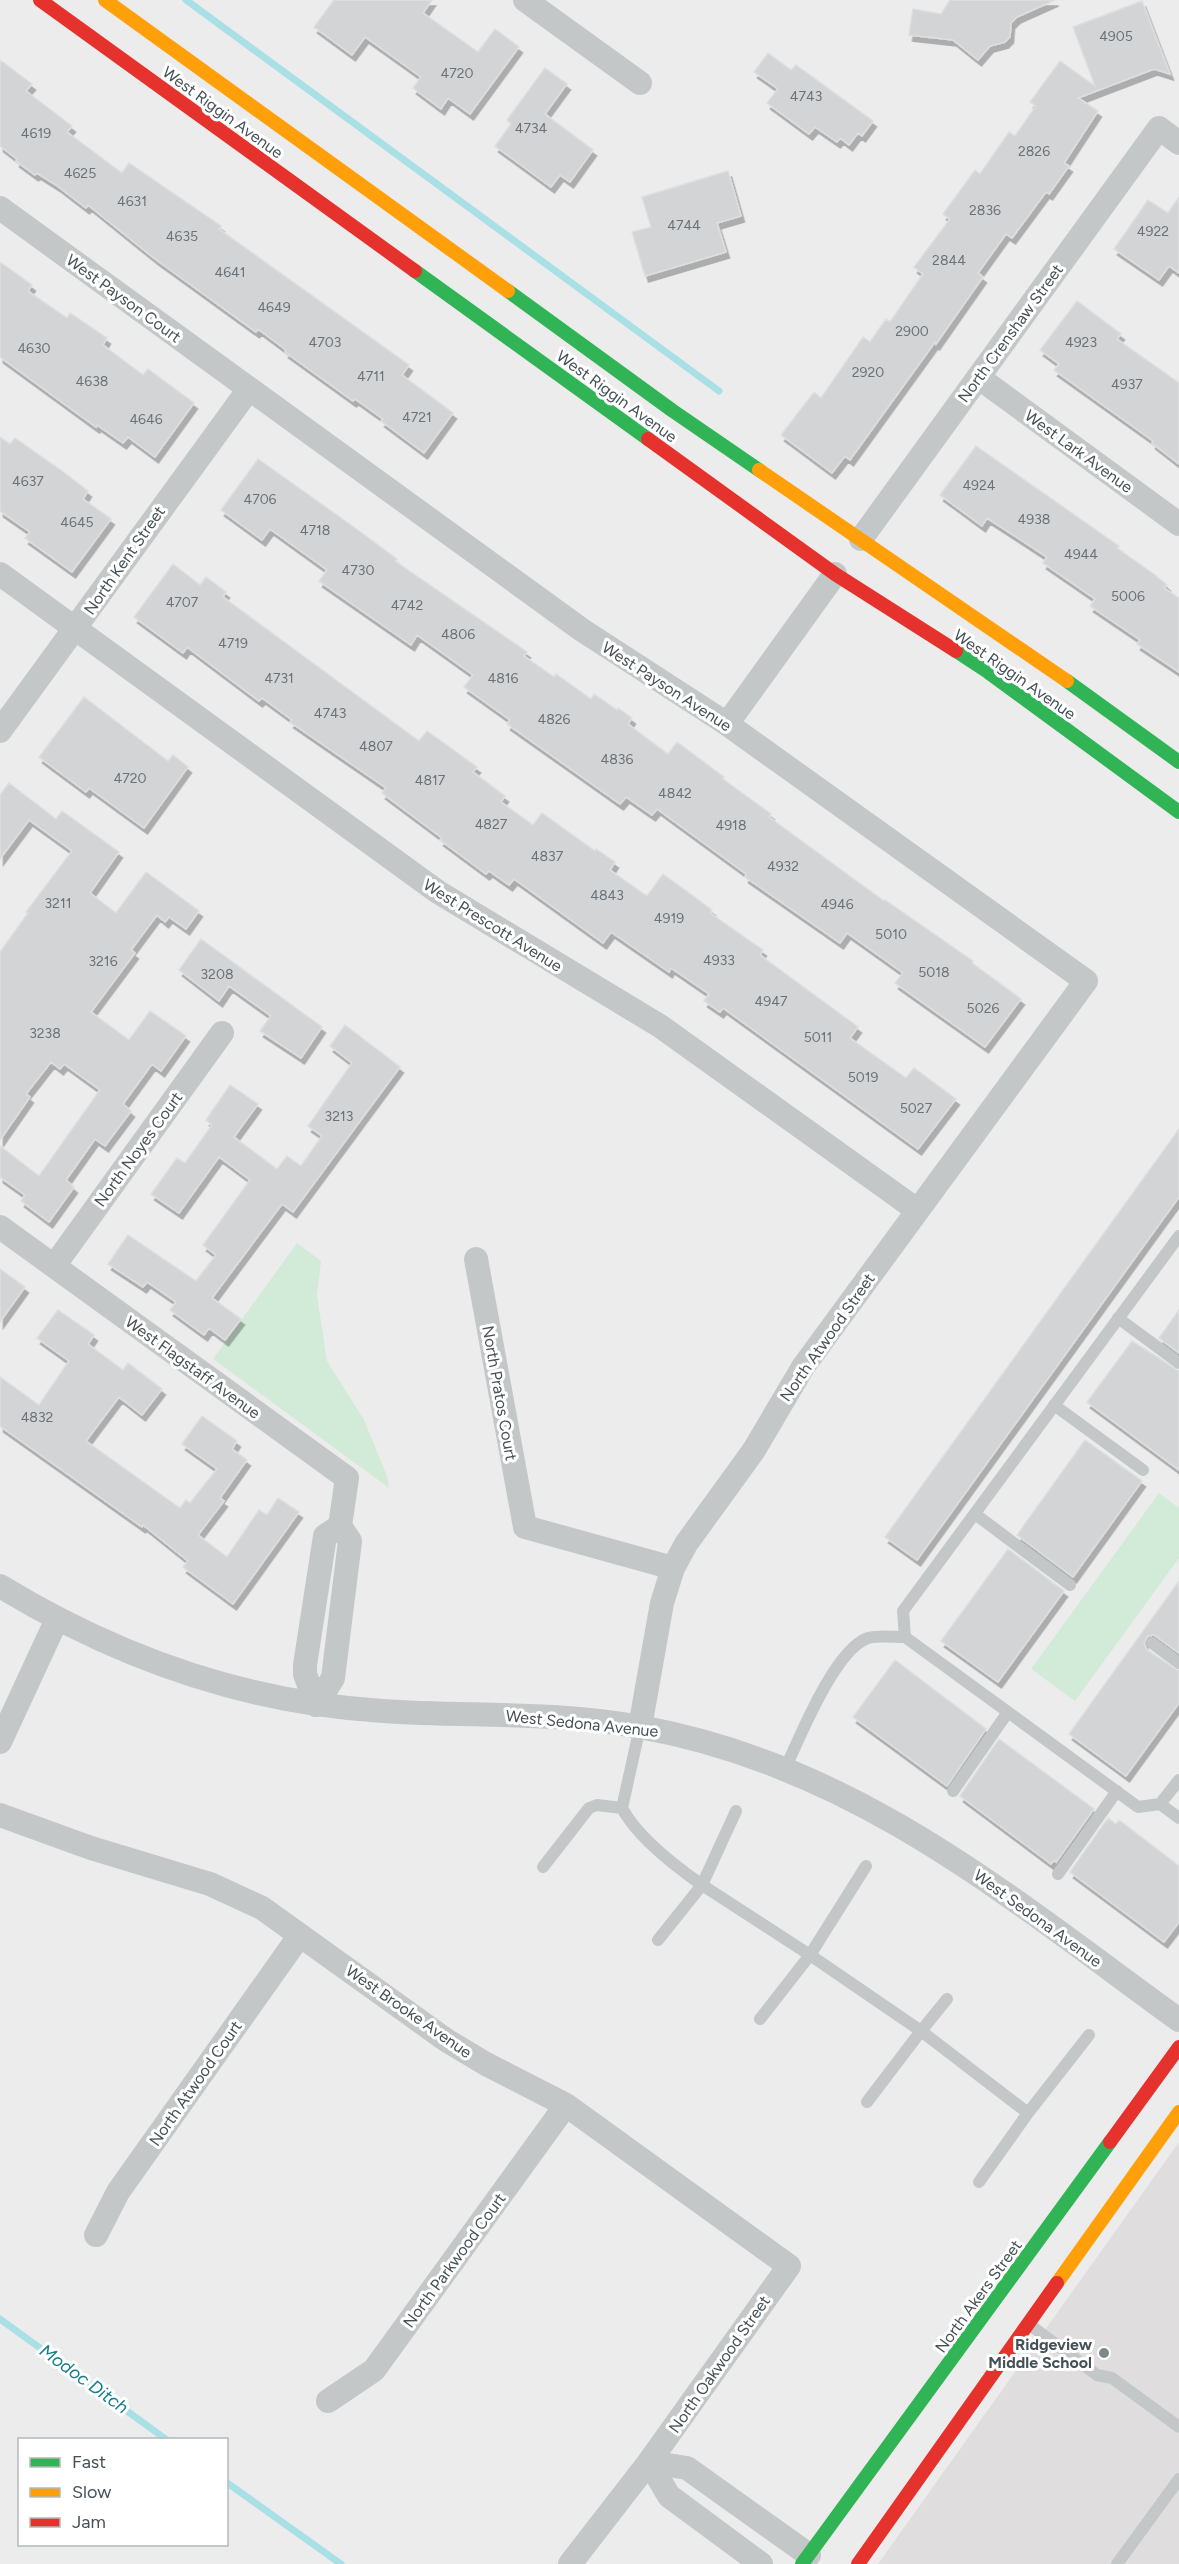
<svg xmlns="http://www.w3.org/2000/svg" width="1179" height="2564" font-family="Figtree,sans-serif">
	<style>
		.education { fill: #dfddde }
		.green { fill: #d2ebd8 }
		.lines { fill: none; stroke-linecap: round; stroke-linejoin: round }
		.stream { stroke: #a9e0e6; stroke-width: 7 }
		.building { fill: #d3d4d5; stroke: #dededf; stroke-width: 1.5; filter: url(#shadow) }
		.lane { stroke: #c3c7c8; stroke-width: 12 }
		.street { stroke: #c3c7c8; stroke-width: 24 }
		.fast { stroke: #30b455; stroke-width: 14 }
		.slow { stroke: #ff9f0a; stroke-width: 14 }
		.jam { stroke: #e5322d; stroke-width: 14 }
		.poi-dot { fill: #80878b; stroke: #fff; stroke-width: 2 }
		.labels { text-anchor: middle; stroke-width: 6; stroke-linejoin: round; paint-order: stroke }
		.number-label { font-size: 14px; fill: #6a7278 }
		.street-label { font-size: 16px; fill: #455057; stroke: #fff }
		.poi-label { font-size: 16px; font-weight: bold; fill: #455057; stroke: #fff; text-anchor: end }
		.water-label { font-size: 18px; font-style: italic; fill: #16808a; stroke: #fff }
	</style>
	<defs>
		<filter id="shadow"><feDropShadow dx="3.5" dy="6" stdDeviation="0" flood-color="#0004"/></filter>
	</defs>
	<rect width="100%" height="100%" fill="#edecec"/>
	<path class="education" d="M1179,2142V2564H878Z"/>
	<path class="green" d="M297,1243L321,1261L317,1296L327,1361L364,1420L387,1476L389,1488L213,1359Z
		M1159,1493L1179,1508V1558L1075,1701L1031,1669Z"/>
	<g class="lines">
		<path class="stream" d="M186,0L719,391
			M0,2319L167,2440
			M226,2482L341,2564"/>
	</g>
	<path class="building" d="M334,0H432L423,13L478,52L495,29L519,47L470,114L448,98L441,109L413,88L421,77L365,37L352,55L314,27Z
		M950,0H1055L1017,17L1011,23L1010,37L1005,42L990,46L978,60L953,40L909,35L913,9L941,14Z
		M1142,1L1170,74L1154,69L1078,98L1098,111L1064,163L1069,166L1049,194L1046,192L1012,238L1006,234L978,273L983,277L936,344L935,342L850,460L845,456L832,473L781,435L814,392L821,398L863,337L870,342L886,319L890,322L923,274L914,267L950,219L943,214L975,170L980,174L1009,132L1015,136L1036,106L1030,102L1060,61L1095,86L1073,27Z
		M768,53L791,70L796,65L873,121L862,136L858,133L849,145L840,138L837,142L815,127L809,134L767,103L778,89L754,72Z
		M0,60L32,84L26,91L72,126L67,132L122,173L129,163L221,226L219,229L409,365L402,375L453,413L424,453L381,421L383,419L355,399L353,401L285,352L286,350L258,329L256,332L155,259L88,205L86,208L56,185L37,173L35,175L16,161L17,159L0,146Z
		M545,68L567,84L545,114L593,150L570,182L560,175L551,187L495,146L511,124L507,120Z
		M728,171L741,216L717,223L726,252L645,276L632,232L651,227L642,197Z
		M1179,197V273L1169,266L1159,280L1114,249L1148,200L1168,213Z
		M0,262L32,285L28,291L67,318L70,313L107,338L103,345L143,375L148,369L194,403L155,457L128,437L123,443L97,425L96,427L0,357Z
		M1077,301L1121,334L1117,339L1179,383V464L1152,443L1153,441L1054,370L1059,364L1040,350Z
		M0,437L10,444L15,438L62,471L88,491L83,499L111,519L72,572L25,538L30,532L0,511Z
		M976,446L1119,546L1117,548L1155,575L1167,585L1164,588L1179,598V672L1137,644L1140,640L1090,606L1095,599L1043,563L1047,557L987,518L982,526L940,495Z
		M258,459L351,525L397,559L395,561L527,652L524,656L554,677L556,674L591,699L594,694L617,710L618,708L632,718L628,724L668,754L677,742L724,777L723,779L771,814L769,817L884,901L885,900L973,961L972,963L1021,999L985,1047L895,983L903,973L847,933L840,943L745,877L746,874L657,809L652,815L626,797L620,804L507,724L510,720L464,687L473,675L417,635L411,645L319,581L327,570L270,529L262,540L221,510Z
		M173,564L200,585L206,577L226,592L223,597L419,741L427,731L477,767L473,772L505,796L501,802L533,825L542,813L595,851L596,849L615,862L610,870L647,896L663,874L712,910L710,913L763,950L760,955L858,1027L850,1038L906,1078L914,1068L956,1099L918,1149L723,1008L720,1012L704,1001L709,994L671,968L669,972L611,932L603,943L514,879L509,885L489,871L486,874L440,840L442,838L382,793L386,788L290,722L292,720L262,698L259,701L187,647L183,653L134,617Z
		M84,697L168,761L173,755L188,767L144,828L89,788L86,792L39,757Z
		M9,783L56,819L62,811L119,852L90,893L116,913L146,872L199,911L186,929L169,917L165,922L157,915L131,950L135,953L91,1012L129,1040L150,1011L186,1036L161,1071L152,1064L123,1104L131,1111L105,1146L95,1139L66,1180L74,1187L49,1222L21,1201L25,1195L0,1177V1146L39,1176L100,1090L64,1064L60,1069L51,1062L26,1094L30,1097L0,1140V952L28,913L26,912L72,851L29,820L0,859V795Z
		M201,939L322,1027L301,1058L260,1031L271,1016L229,986L219,1001L179,970Z
		M345,1025L400,1067L293,1212L282,1204L212,1298L241,1319L225,1340L209,1328L204,1335L170,1310L176,1302L147,1282L143,1287L108,1264L128,1235L196,1281L216,1255L203,1245L250,1180L219,1157L179,1213L151,1194L177,1158L185,1163L212,1125L206,1120L230,1085L258,1104L234,1137L277,1169L287,1156L301,1166L322,1136L308,1126L352,1063L330,1046Z
		M1179,1129V1197L917,1560L885,1537Z
		M0,1269L25,1287L0,1322Z
		M58,1310L94,1335L88,1344L123,1370L128,1363L162,1389L142,1415L119,1397L86,1441L180,1508L186,1500L190,1503L217,1469L182,1444L202,1416L237,1441L232,1449L247,1460L220,1498L224,1501L198,1535L227,1557L259,1510L267,1515L278,1498L299,1512L233,1604L183,1567L188,1561L143,1525L142,1527L0,1426V1377L39,1405L69,1361L37,1338Z
		M1179,1310V1353L1159,1338Z
		M1132,1341L1179,1371V1470L1087,1402Z
		M1085,1440L1142,1481L1073,1577L1017,1535Z
		M1008,1549L1064,1591L998,1682L941,1641Z
		M1179,1581V1653L1154,1635L1148,1636L1144,1643L1147,1650L1179,1671V1703L1126,1776L1069,1734Z
		M895,1660L986,1729L947,1786L853,1717Z
		M999,1739L1094,1809L1056,1862L1054,1860L1051,1864L960,1796Z
		M1108,1818L1116,1824L1119,1820L1179,1866V1922L1164,1942L1070,1872Z"/>
	<g class="lines">
		<path class="lane" d="M1179,1236L903,1611L905,1637L1138,1807L1160,1804L1179,1780
			M1118,1318L1179,1363
			M1054,1405L1143,1470
			M975,1514L1070,1585
			M1152,1643L1179,1663
			M785,1769C800,1737 835,1649 868,1638C878,1635 894,1637 905,1637
			M953,1791L1008,1712
			M1160,1804L1179,1818
			M622,1808C637,1837 675,1866 702,1885L658,1940
			M736,1811L702,1885L810,1955L866,1866
			M543,1867L589,1808L597,1805L622,1808L640,1727
			M1058,1874L1117,1791
			M760,2019L810,1955L921,2031L947,1999
			M867,2102L921,2031L1028,2113L979,2182
			M1028,2113L1089,2035
			M1030,2325L1097,2375L1112,2378L1179,2427
			M1117,2564L1179,2479"/>
		<path class="street" d="M525,0L640,83
			M0,208L582,630L727,724L1086,981L803,1367L754,1450L686,1544L673,1568L662,1603L640,1727
			M978,377L1179,524
			M861,539L1159,128L1179,143
			M0,574L438,892L660,1026L917,1210
			M727,724L835,574
			M0,731L249,389
			M0,1227L347,1478L340,1526L350,1541L333,1678L316,1705
			M476,1259L525,1527L673,1568
			M54,1266L222,1033
			M0,1586C117,1657 246,1703 383,1711C468,1717 555,1711 640,1727C854,1765 1009,1897 1179,2020
			M316,1705L305,1674V1665L325,1536L340,1526
			M0,1742L57,1619
			M0,1815L91,1848L210,1884L262,1908L446,2040L486,2064L566,2105L789,2266L649,2462L570,2564
			M96,2235L118,2192L300,1935
			M328,2401L374,2370L566,2105
			M649,2462L687,2468L809,2555
			M649,2462L669,2496L761,2564"/>
		<path class="fast" d="M415,271L648,439
			M508,291L673,411L759,470
			M956,651L988,672L1179,812
			M1067,681L1179,762
			M802,2564L1110,2142"/>
		<path class="slow" d="M105,0L508,291
			M759,470L1067,681
			M1057,2283L1179,2112"/>
		<path class="jam" d="M40,0L415,271
			M648,439L835,574L956,651
			M1110,2142L1179,2047
			M858,2564L1057,2283"/>
	</g>
	<circle class="poi-dot" cx="1104" cy="2353" r="6"/>
	<g class="labels">
		<g class="number-label">
			<text x="1116" y="41">4905</text>
			<text x="457" y="78">4720</text>
			<text x="806" y="101">4743</text>
			<text x="531" y="133">4734</text>
			<text x="36" y="138">4619</text>
			<text x="1034" y="156">2826</text>
			<text x="80" y="178">4625</text>
			<text x="132" y="206">4631</text>
			<text x="985" y="215">2836</text>
			<text x="684" y="230">4744</text>
			<text x="1153" y="236">4922</text>
			<text x="182" y="241">4635</text>
			<text x="949" y="265">2844</text>
			<text x="230" y="277">4641</text>
			<text x="274" y="312">4649</text>
			<text x="912" y="336">2900</text>
			<text x="325" y="347">4703</text>
			<text x="1081" y="347">4923</text>
			<text x="34" y="353">4630</text>
			<text x="868" y="377">2920</text>
			<text x="371" y="381">4711</text>
			<text x="92" y="386">4638</text>
			<text x="1127" y="389">4937</text>
			<text x="417" y="422">4721</text>
			<text x="146" y="424">4646</text>
			<text x="28" y="486">4637</text>
			<text x="979" y="490">4924</text>
			<text x="260" y="504">4706</text>
			<text x="1034" y="524">4938</text>
			<text x="77" y="527">4645</text>
			<text x="315" y="535">4718</text>
			<text x="1081" y="559">4944</text>
			<text x="358" y="575">4730</text>
			<text x="1128" y="601">5006</text>
			<text x="182" y="607">4707</text>
			<text x="407" y="610">4742</text>
			<text x="458" y="639">4806</text>
			<text x="233" y="648">4719</text>
			<text x="279" y="683">4731</text>
			<text x="503" y="683">4816</text>
			<text x="330" y="718">4743</text>
			<text x="554" y="724">4826</text>
			<text x="376" y="751">4807</text>
			<text x="617" y="764">4836</text>
			<text x="130" y="783">4720</text>
			<text x="430" y="785">4817</text>
			<text x="675" y="798">4842</text>
			<text x="491" y="829">4827</text>
			<text x="731" y="830">4918</text>
			<text x="547" y="861">4837</text>
			<text x="783" y="871">4932</text>
			<text x="607" y="900">4843</text>
			<text x="58" y="908">3211</text>
			<text x="837" y="909">4946</text>
			<text x="669" y="923">4919</text>
			<text x="891" y="939">5010</text>
			<text x="719" y="965">4933</text>
			<text x="103" y="966">3216</text>
			<text x="934" y="977">5018</text>
			<text x="217" y="979">3208</text>
			<text x="771" y="1006">4947</text>
			<text x="983" y="1013">5026</text>
			<text x="45" y="1038">3238</text>
			<text x="818" y="1042">5011</text>
			<text x="863" y="1082">5019</text>
			<text x="916" y="1113">5027</text>
			<text x="339" y="1121">3213</text>
			<text x="37" y="1422">4832</text>
		</g>
		<g class="street-label">
			<text transform="translate(223 112) rotate(36)" y="6">West Riggin Avenue</text>
			<text transform="translate(124 298) rotate(36)" y="6">West Payson Court</text>
			<text transform="translate(1010 333) rotate(-54)" y="6">North Crenshaw Street</text>
			<text transform="translate(617 396) rotate(36)" y="6">West Riggin Avenue</text>
			<text transform="translate(1079 451) rotate(36)" y="6">West Lark Avenue</text>
			<text transform="translate(124 560) rotate(-55)" y="6">North Kent Street</text>
			<text transform="translate(1015 674) rotate(35)" y="6">West Riggin Avenue</text>
			<text transform="translate(667 686) rotate(33)" y="6">West Payson Avenue</text>
			<text transform="translate(493 925) rotate(32)" y="6">West Prescott Avenue</text>
			<text transform="translate(138 1149) rotate(-54)" y="6">North Noyes Court</text>
			<text transform="translate(827 1337) rotate(-55)" y="6">North Atwood Street</text>
			<text transform="translate(193 1367) rotate(36)" y="6">West Flagstaff Avenue</text>
			<text transform="translate(500 1393) rotate(80)" y="6">North Pratos Court</text>
			<text transform="translate(582 1723) rotate(6)" y="6">West Sedona Avenue</text>
			<text transform="translate(1038 1918) rotate(36)" y="6">West Sedona Avenue</text>
			<text transform="translate(409 2011) rotate(35)" y="6">West Brooke Avenue</text>
			<text transform="translate(195 2083) rotate(-55)" y="6">North Atwood Court</text>
			<text transform="translate(454 2260) rotate(-54)" y="6">North Parkwood Court</text>
			<text transform="translate(978 2296) rotate(-54)" y="6">North Akers Street</text>
			<text transform="translate(719 2364) rotate(-55)" y="6">North Oakwood Street</text>
		</g>
		<g class="poi-label">
			<text x="1092" y="2350">Ridgeview<tspan x="1092" dy="18">Middle School</tspan></text>
		</g>
		<g class="water-label">
			<text transform="translate(84 2379) rotate(36)" y="6">Modoc Ditch</text>
		</g>
	</g>
	<rect x="18" y="2438" width="210" height="108" fill="#ffffff" stroke="#b5b9bc" stroke-width="1.5"/>
	<rect x="30" y="2458" width="30" height="9" fill="#30b455" stroke="#b5b9bc" stroke-width="1.5"/>
	<text x="72" y="2468" font-size="18" fill="#455057">Fast</text>
	<rect x="30" y="2488" width="30" height="9" fill="#ff9f0a" stroke="#b5b9bc" stroke-width="1.5"/>
	<text x="72" y="2498" font-size="18" fill="#455057">Slow</text>
	<rect x="30" y="2518" width="30" height="9" fill="#e5322d" stroke="#b5b9bc" stroke-width="1.5"/>
	<text x="72" y="2528" font-size="18" fill="#455057">Jam</text>
</svg>
